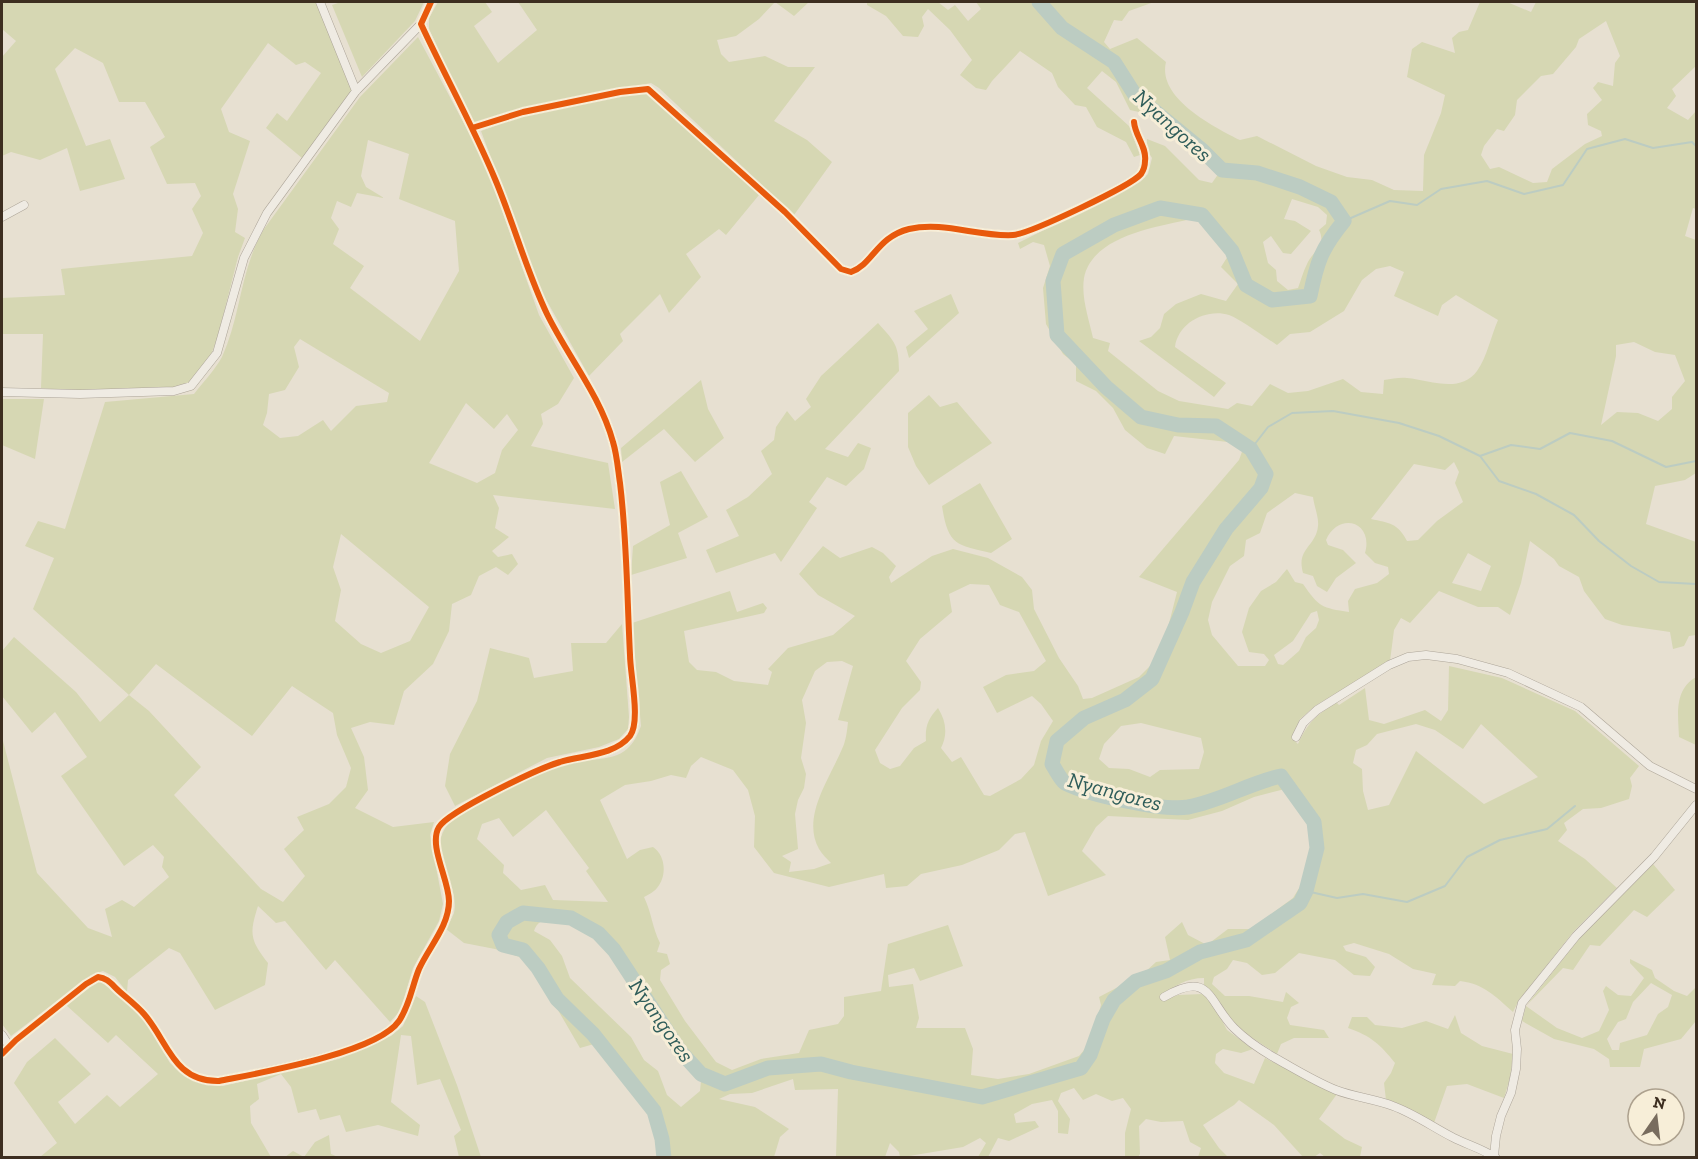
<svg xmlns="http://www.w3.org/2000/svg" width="1698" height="1159" font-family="'Zilla Slab',serif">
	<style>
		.green { fill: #d6d7b3; fill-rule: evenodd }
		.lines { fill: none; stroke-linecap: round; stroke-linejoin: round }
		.stream { stroke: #bcccc2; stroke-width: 2 }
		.river { stroke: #bcccc2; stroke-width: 15 }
		.street-casing { stroke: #ada599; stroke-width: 9 }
		.street { stroke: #efebe3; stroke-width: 8 }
		.cycleway-casing { stroke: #f7eed8; stroke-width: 10 }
		.cycleway { stroke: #e8590c; stroke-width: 6 }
		.labels { text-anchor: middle; stroke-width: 6; stroke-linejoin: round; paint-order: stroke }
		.water-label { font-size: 22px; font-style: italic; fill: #2f5d5a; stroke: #f7eed8 }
	</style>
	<rect width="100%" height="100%" fill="#e7e0d1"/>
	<path class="green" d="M2,2H317L353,91L302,158L266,128L277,113L287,121L321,73L305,62L296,65L268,43L221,109L229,132L250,141L233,194L238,209L235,232L245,238L238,257L218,336L211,355L191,381L178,387L83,392L41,388L43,334H2V298L65,295L61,269L192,256L203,233L192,209L201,196L195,183L167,184L150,147L165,137L145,102H119L103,63L75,48L55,69L86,146L110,139L125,179L80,191L67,148L40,160L11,152L2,156V57L16,41L2,29Z
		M341,2H424L415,21L362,77L332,5Z
		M438,2H485L492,12L474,26L498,63L537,30L518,2H809L794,16L775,2L759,19L736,36L717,40L721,54L729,62L765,56L788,67H815L774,121L807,140L832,162L794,215L659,88L651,83L519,109L473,123L429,29V18Z
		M867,2H938L948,10L955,5L968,21L981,9L976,2H1154L1129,11L1122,21L1114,20L1104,42L1110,49L1137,38L1166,62C1157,98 1214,127 1240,140L1257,136L1316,166L1347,177L1372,180L1394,190L1423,191L1424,155L1441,113L1445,95L1407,77L1412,49L1422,42L1455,53L1452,38L1459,32L1468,30L1480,2H1507L1531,12L1536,2H1696V66L1672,89L1676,96L1667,108L1688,120L1696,111V209L1693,208L1685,236L1696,240V473L1685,480L1655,486L1646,524L1696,542V635L1689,636L1684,646L1673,649L1670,632L1622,625L1605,619L1584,591L1579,577L1559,566L1554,559L1530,541L1521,583L1510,615L1498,607H1478L1439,591L1410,623L1401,618L1394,630L1390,661L1315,706L1300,719L1292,738L1298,744C1308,722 1316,716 1336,702L1339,705L1365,688L1369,720L1384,724L1425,710L1441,721L1448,710L1449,666L1502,678L1575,711L1639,766L1630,778L1632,786L1629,799L1601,808L1583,809L1564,823L1567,830L1558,841L1585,859L1617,888L1574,931L1519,1000L1513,1012C1495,996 1484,984 1460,981L1455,986L1432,985L1436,974L1413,969L1389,954L1354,943L1343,946L1346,951L1366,957L1375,967L1370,976L1354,975L1335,960L1299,953L1275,973L1262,975L1247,963L1233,960L1227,969L1214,977L1212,984L1225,996H1249L1283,1002L1286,992L1299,1003L1291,1007L1287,1018L1290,1025L1324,1030L1329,1038H1294L1281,1044L1277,1054L1234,1026L1219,1001L1204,986V978C1187,978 1173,986 1160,997L1164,1000L1178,995L1203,994L1214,1005L1227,1030L1253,1049L1241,1053L1223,1049L1216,1054L1215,1063L1224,1073L1254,1084L1265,1058L1337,1094L1319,1119L1345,1139L1362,1147L1360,1157H1325L1320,1153L1314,1157H1303L1274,1125L1239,1100L1234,1105L1203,1125L1219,1148L1228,1157H1198L1201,1148L1190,1142L1183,1121L1161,1122L1146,1119L1139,1126L1140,1154L1138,1157H1125V1133L1131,1109L1123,1098L1112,1101L1096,1094L1083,1100L1074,1088L1061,1093L1058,1101L1070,1119L1068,1134L1058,1133V1111L1052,1100L1032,1104L1014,1114L1016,1123L1035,1121L1039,1127L1009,1141L998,1138L988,1157H978L986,1143L980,1138L963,1147L909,1156V1157H900L899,1152L890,1143L885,1157H836L838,1089L795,1090L793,1079L752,1093L730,1094L719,1099L755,1107L789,1129L780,1137L774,1157H660C659,1114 626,1081 601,1048L594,1044L580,1048L537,974L520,957L495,949L464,943L446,929C448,924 452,918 454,913C461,882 422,850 451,821C461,811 478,805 490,798C516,785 542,770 570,763C588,758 612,762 627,749C634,743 638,734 641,726L632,623L730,591L737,612L763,603L767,608L764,613L684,631L689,662L697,670L716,672L734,681L768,685L772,672L768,669L788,648L833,635L855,616L818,595L799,574L823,546L840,558L872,547L883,553L896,566L889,577L891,583L932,556L953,549L988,558L1022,577L1032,590L1034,609L1059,658L1078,686L1083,699L1092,698L1139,677L1155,661L1164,643L1177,592L1139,577L1239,460L1243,449L1228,442L1174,436L1165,454L1147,448L1125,430L1113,408L1096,391L1076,381V364L1063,354L1046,324L1043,288L1050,266L1044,245L1033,242L1020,249L1018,243L1140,182L1148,174L1152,158L1147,150V139L1165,146L1199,180L1212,183L1219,173L1183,144L1146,109L1139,112L1130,110L1116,82L1102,71L1087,88L1129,126L1140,155L1134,157L1126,142L1097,127L1086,107L1075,105L1058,87L1052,73L1020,51L992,81L986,90L976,88L960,75L972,60L950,30L928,9L922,17L924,26L918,37L903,36L886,16L867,5ZM1606,21L1620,56L1615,63L1613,86L1598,82L1593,88L1602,100L1587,114L1588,125L1601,131L1602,136L1585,144L1552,169L1547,182L1533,183L1499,167L1490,169L1481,155L1484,146L1497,129L1504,131L1515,115L1517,100L1541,76L1553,74L1576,47L1579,39ZM1292,199L1318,207L1327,215L1326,224L1319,230C1327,246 1312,252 1307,264C1303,272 1301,280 1298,288L1288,290L1277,281L1276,270L1268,263L1263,242L1271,236L1283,253L1291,254L1311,231L1295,221L1284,219ZM1191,219L1206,225L1230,253L1221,267L1238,284L1226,301L1201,294L1176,304L1164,314L1160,328L1151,337L1139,341L1214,397L1226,383L1175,347C1178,323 1206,308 1229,315C1240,319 1266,338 1277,345L1290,334L1310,332L1344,311L1362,280L1376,269L1390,266L1404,272L1394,296L1438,316L1442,305L1456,295L1498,320C1491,336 1487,357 1477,371C1460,394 1430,380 1407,378C1400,377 1392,379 1384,380L1383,394L1361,392L1343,379L1308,391L1288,393L1270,384L1252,406L1237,403L1228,409L1179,401L1158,391L1108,351L1110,343L1093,338C1089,319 1081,298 1084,278C1092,236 1156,227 1191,219ZM1634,342L1655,352L1675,355L1685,381L1672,397V409L1658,421L1638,413L1617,412L1601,425L1616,356V345ZM1454,462L1459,472L1455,483L1463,502L1437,521L1418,540L1407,541C1398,523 1389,523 1371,519L1414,464L1445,470ZM1295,493L1313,497C1314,506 1319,517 1318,526C1316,547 1296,548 1303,573L1313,576L1317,586L1327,592L1336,578L1356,563L1343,550L1328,545L1326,540C1339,511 1374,522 1365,553L1375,563L1388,567L1389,574L1377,583L1355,589L1348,601L1349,612C1322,608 1319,607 1303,584L1295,582L1287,569L1276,582L1261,591L1249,608L1242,632L1249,652L1264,654L1269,660L1265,666H1238L1212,635L1208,620L1212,602L1230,566L1244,556L1246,540L1260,533L1267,513ZM1468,553L1491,566L1481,591L1452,583ZM970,584L989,585L1000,605L1019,612L1046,661L1034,671L1006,675L983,687L997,713L1032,696L1041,704L1053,721L1041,741L1034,765L1021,779L990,796L984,795L961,757L952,762L941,748C948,734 946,721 938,708C928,719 925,726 926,741L914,748L900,766L890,769L880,763L875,750L902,708L920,690L921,682L906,661L920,639L952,612L949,594ZM1317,611L1319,620L1316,628L1306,637L1299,651L1283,665L1278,664L1274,655L1293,641L1311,613ZM842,661L853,666L838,720L848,722C847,731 846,741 842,749C830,778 801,817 819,849C822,854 827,859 831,863L814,869L789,872L791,862L782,856L798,849L795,814L798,800L804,788L806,774L801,758L806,723L802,700L815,671L827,662ZM1141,723L1201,738L1204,752L1199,769L1160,770L1150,777L1129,769L1109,768L1099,759L1104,744L1121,726ZM1416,724L1435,730L1463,749L1481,724L1538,777L1484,804L1416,751L1389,805L1368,810L1363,791L1362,769L1353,763L1356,750L1367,745L1377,734ZM701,757L733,770L748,790L755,816L754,847L774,873L829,887L884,874L886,888L907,886L921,874L962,865L999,850L1015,834L1025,832L1048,896L1106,875L1082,851L1096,827L1108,816L1188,820L1222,811L1254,797L1285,789L1308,822L1313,847L1306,877L1293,898L1251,929H1228L1207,945L1188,935L1182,922L1165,937L1170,960L1156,962L1143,974L1099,997L1101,1005L1090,1043L1079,1056L1029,1074L998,1079L971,1075L973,1049L965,1028H916L919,1018L913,984L889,987L888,975L914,968L920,981L963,966L948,925L888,944L881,991L844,997V1016L838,1024L809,1030L799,1053L761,1059L732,1070L716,1062L685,1021L660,980L661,970L670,964L667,954L657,952L660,943C652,927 652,914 644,897C648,895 654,892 657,888C667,876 666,856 653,847L640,850L627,859L600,800L625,785L651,781L671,775L686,778L691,766ZM546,810L589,868L586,871L608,902L553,900L545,885L521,890L503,873L504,865L477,839L482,824L499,818L513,837ZM552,919C559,921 567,922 574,925C629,948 655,1041 701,1081L700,1091L681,1107L667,1095L658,1071L644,1060L631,1037L570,978L562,956L550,940L534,931C537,922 542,920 552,919Z
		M418,37L485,163L539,315L574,378L558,404L541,414L543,424L531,446L608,463L615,509L493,495L499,508L495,528L509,537L492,551L498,557L512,554L518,564L508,575L496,567L479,576L471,595L452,604L449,631L433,664L404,691L394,725L370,722L351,728L364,757L368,790L355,808L393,827L434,822L430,835L443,904L439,921L413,968L400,1011L390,1022L335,960L326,970L285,921L276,923L258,906C249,934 250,940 268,963L265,985L215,1010L180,953L169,948L128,980L127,992L115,977L103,971L91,975L11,1036L2,1024V737L37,873L88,928L112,937L105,909L122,900L134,907L169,877L162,867L164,857L153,845L124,866L61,776L87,757L55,712L32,733L2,696V651L14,637L76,692L100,722L129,695L33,609L54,558L25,546L38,521L65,529L105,402L194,394C203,382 215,370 222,357C241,316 240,269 264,229L360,97ZM368,140L409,154L399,199L455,221L459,271L420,341L350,288L364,266L333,244L339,229L331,218L337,201L351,207L357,193L384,198L366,187L361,176ZM300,339L389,393L387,402L356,406L331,431L323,420L298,436L280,438L263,425L267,413L269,394L285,390L299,367L294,347ZM466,403L494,429L507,414L518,430L502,450L495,473L477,483L429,463ZM341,534L429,607L410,641L381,653L361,644L335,621L341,590L333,567ZM156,664L252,736L292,686L333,713L337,735L351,768L346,787L329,804L297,817L304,830L284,849L305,876L283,902L261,889L174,795L201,767L149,711L129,695Z
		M636,92L648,94L759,195L726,235L719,229L686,254L701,277L669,313L660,294L620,334L623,341L589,376L539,287L481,131L522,116Z
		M951,294L959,313L909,358L906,347L928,329L914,311Z
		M878,323C895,342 899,345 899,371L825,449L848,457L858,443L871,448L864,469L846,486L827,477L809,502L817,508L781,562L775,553L716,573L706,550L739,536L726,510L748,497L772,474L761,451L774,440L776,427L787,411L795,421L811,407L806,399L821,376Z
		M701,380L708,409L724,438L695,462L664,429L622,462L621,448Z
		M929,395L940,407L957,402L992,443L929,485L916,466L908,447V413Z
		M2,399H44L35,459L2,445Z
		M681,471L708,517L678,533L687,558L631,575L633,546L670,525L660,482Z
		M980,483L1012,539L991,553C956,545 948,545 942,506Z
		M622,624L629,717L628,729L619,739L599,747L547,758L455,806L445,786L450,754L477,701L490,648L529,658L534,678L573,671L571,643H606Z
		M1696,677V745L1679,737C1678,714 1674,690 1696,677Z
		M1653,864L1675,890L1647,917L1634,910L1600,946L1590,945L1573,970L1563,968L1526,1006L1557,1028L1582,1038L1599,1031L1609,1010L1603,991L1606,986L1618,995L1631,996L1644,978L1630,963V959L1652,970L1655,978L1674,991L1687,996L1696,987V1021L1681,1039L1644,1049L1640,1067H1610L1609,1059L1594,1049L1554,1039L1522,1021L1526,1006L1578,940ZM1651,983L1672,995L1668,1007L1658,1014L1647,1035L1620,1043L1619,1050H1612L1607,1039L1618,1022L1626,1019L1633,1002Z
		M98,981L107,983L143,1016L170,1063L182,1074L199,1083L223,1086L339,1059L391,1036L403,1026L416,996L425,1002L457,1085L481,1157H459L454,1136L461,1130L440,1079L417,1085L411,1036L401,1035L391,1102L420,1125L418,1136L378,1125L346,1132L340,1115L320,1120L316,1109L298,1113L291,1087L281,1074L257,1084L259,1099L250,1106L251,1123L271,1157H40L57,1143L14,1083L27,1062L55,1038L91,1074L58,1102L75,1124L107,1095L120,1107L158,1074L116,1035L108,1043L66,1005Z
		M1455,1015L1461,1033L1482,1046L1513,1054L1510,1078L1504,1098L1467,1084L1447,1086L1434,1123L1386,1100L1384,1083L1391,1073L1395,1063C1380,1044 1371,1036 1348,1028L1352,1017H1367L1375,1025L1402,1028L1426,1021L1448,1029Z
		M329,1135L331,1154L338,1157H285L293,1151L304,1157L315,1142Z"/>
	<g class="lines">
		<path class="stream" d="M1344,221L1390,201L1417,205L1441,189L1487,181L1524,194L1563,185L1587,149L1625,139L1653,148L1692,142L1696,146
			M1251,449L1268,427L1292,413L1333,411L1399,423L1439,436L1480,456L1499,481L1536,494L1574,515L1599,541L1631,566L1659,582L1696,584
			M1480,456L1511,445L1540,449L1570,433L1612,441L1666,467L1696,461
			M1306,891L1337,898L1363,894L1407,902L1445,886L1467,857L1500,840L1547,829L1575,806"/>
		<path class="river" d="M664,1158L662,1139L654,1111L593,1034L557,999L538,968L523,950L503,945L499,935L507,922L523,913L571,918L598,933L614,950L680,1051L701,1074L725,1084L768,1068L821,1064L851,1072L982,1097L1081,1068L1090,1055L1103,1019L1114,1000L1136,981L1166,971L1200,952L1246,940L1300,903L1306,891L1317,848L1314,822L1281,776C1249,783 1221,801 1188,807C1162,811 1089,795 1065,783C1060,779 1056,770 1052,764L1057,741L1084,718L1125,700L1152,679L1182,612L1193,582L1226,529L1261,488L1266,474L1251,449L1216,426L1178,425L1141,417L1106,387L1057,335L1053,281L1063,254L1114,225L1160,208L1202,215L1232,251L1246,285L1272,300L1310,296C1317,262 1321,249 1344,221L1331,202L1300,187L1257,173L1222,170L1202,150L1135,95L1114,62L1062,28L1039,2"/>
		<defs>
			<path id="street" d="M320,2L356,91
				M472,128L523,112L620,92L648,89L785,212L841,269L851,272C873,264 877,237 909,229C944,221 978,237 1013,235C1029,234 1131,186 1141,174C1143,171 1145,165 1145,161C1147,147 1135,136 1134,122
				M2,217L24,205
				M2,392L80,394L174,391L191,386L217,353L244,258L267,213L356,91L421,24
				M1296,737L1303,723L1317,710L1389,665L1408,657L1426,655L1457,659L1508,673L1581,707L1650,766L1696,789
				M1164,997C1211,969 1208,1002 1234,1028C1245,1039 1261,1050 1275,1058C1295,1069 1314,1081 1336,1090C1354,1097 1375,1099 1393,1106C1415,1114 1434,1128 1454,1138C1468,1145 1483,1149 1496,1158
				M2,1035L9,1046
				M2,1054L16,1040L86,984L98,977C108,978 112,985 120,992C128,999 137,1006 144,1014C168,1041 173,1082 219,1081C259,1073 377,1053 399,1021C410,1005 412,986 419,969C429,947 449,926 449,901C449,880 428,845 439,827C449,811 539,768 560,762C582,755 614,756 630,736C641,721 630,674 630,655C627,597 627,540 620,483C618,470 617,455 613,442C600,395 568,357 547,314C526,270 514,224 495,179C473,126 445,76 421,24L431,2
				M1494,1156L1496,1136L1501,1116L1511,1093L1516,1069L1517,1049L1515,1030L1522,1003L1576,936L1654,857L1696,805"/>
		</defs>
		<use href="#street" class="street-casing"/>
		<use href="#street" class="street"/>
		<defs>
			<path id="cycleway" d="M472,128L523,112L620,92L648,89L785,212L841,269L851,272C873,264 877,237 909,229C944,221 978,237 1013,235C1029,234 1131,186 1141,174C1143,171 1145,165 1145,161C1147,147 1135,136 1134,122
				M2,1054L16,1040L86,984L98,977C108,978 112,985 120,992C128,999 137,1006 144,1014C168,1041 173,1082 219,1081C259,1073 377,1053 399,1021C410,1005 412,986 419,969C429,947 449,926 449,901C449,880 428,845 439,827C449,811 539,768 560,762C582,755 614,756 630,736C641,721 630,674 630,655C627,597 627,540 620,483C618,470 617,455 613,442C600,395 568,357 547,314C526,270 514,224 495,179C473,126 445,76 421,24L431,2"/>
		</defs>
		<use href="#cycleway" class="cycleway-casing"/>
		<use href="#cycleway" class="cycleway"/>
	</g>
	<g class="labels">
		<g class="water-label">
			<text transform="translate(1173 125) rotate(42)" y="8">Nyangores</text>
			<text transform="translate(1115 791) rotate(15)" y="8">Nyangores</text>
			<text transform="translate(662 1020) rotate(55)" y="8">Nyangores</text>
		</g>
	</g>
	<rect width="1698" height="1159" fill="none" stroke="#3d2e20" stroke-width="6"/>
	<g transform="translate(1656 1117) rotate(14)"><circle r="28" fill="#f7eed8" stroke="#ada18e" stroke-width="1.5"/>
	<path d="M0-4.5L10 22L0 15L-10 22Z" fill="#786c5e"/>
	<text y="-9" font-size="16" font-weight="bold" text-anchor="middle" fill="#3d2e20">N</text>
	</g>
</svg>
